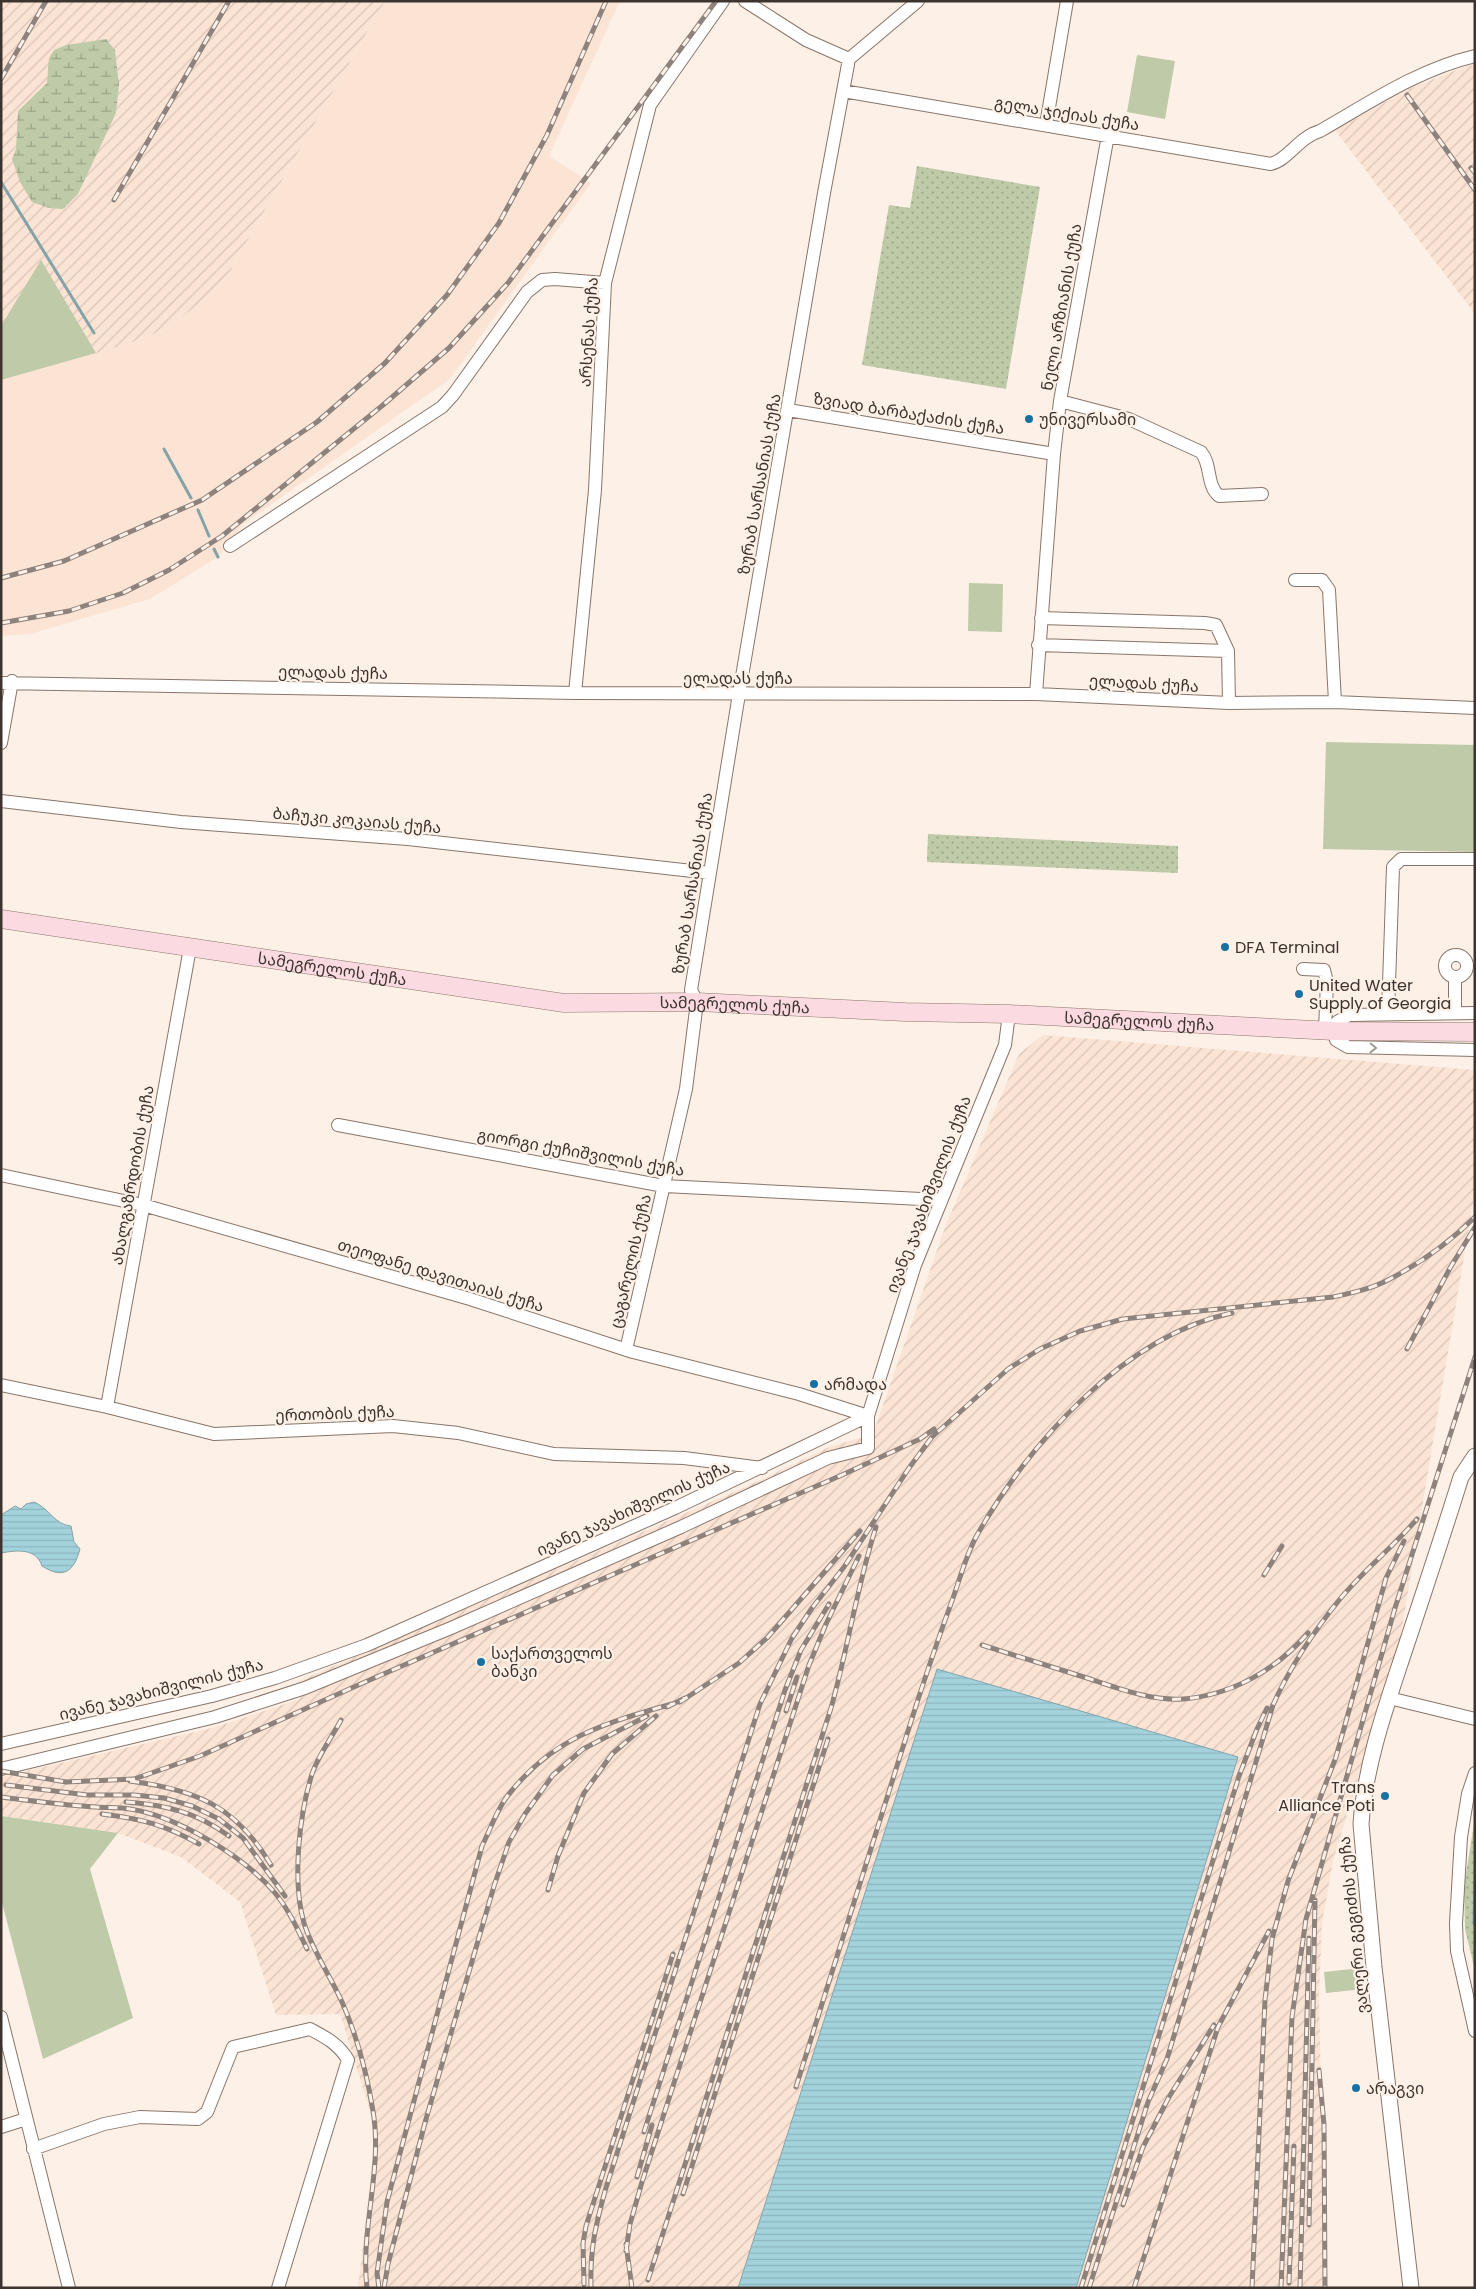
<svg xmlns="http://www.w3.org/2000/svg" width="1476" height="2289" font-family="Poppins,'Noto Sans Georgian',sans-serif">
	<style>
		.built { fill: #fce4d5 }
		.industrial { fill: url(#industrial-furrows) }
		.grass { fill: #becaa8 }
		.wetland { fill: url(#wetland-marsh) }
		.park { fill: url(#park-dots) }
		.water { fill: url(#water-rules); stroke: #84a3a9 }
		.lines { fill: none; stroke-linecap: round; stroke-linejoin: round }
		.stream { stroke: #84a3a9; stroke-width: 3 }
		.minor-casing { stroke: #897569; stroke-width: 14 }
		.tertiary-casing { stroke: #897569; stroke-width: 17 }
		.secondary-casing { stroke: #897569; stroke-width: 19 }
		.minor { stroke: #fff; stroke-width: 12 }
		.tertiary { stroke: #fff; stroke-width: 15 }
		.secondary { stroke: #fbdbe1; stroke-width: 18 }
		.rail-casing { stroke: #8d827c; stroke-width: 5 }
		.rail { stroke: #fdf0e7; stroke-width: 3; stroke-dasharray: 9; stroke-linecap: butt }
		.oneway { stroke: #9e9a97 }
		.poi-dot { fill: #1872a1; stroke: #fdf0e7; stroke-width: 2 }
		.labels { text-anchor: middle; stroke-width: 4.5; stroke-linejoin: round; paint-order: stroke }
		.street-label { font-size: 16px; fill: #3d342f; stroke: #fdf0e7 }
		.poi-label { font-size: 16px; fill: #3d342f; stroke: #fdf0e7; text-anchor: start }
	</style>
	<defs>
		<pattern id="industrial-furrows" width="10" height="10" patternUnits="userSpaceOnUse" patternTransform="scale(1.25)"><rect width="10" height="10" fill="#fce4d5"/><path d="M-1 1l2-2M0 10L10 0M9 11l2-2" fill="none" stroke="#d9c4b7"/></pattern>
		<pattern id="wetland-marsh" width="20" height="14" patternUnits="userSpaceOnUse" patternTransform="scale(1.25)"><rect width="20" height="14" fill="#becaa8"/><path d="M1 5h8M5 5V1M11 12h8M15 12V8" fill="none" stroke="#9ca589"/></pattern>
		<pattern id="park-dots" width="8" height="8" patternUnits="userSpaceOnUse" patternTransform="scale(1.25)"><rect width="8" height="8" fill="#becaa8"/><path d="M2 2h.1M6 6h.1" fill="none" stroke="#9ca589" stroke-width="1.8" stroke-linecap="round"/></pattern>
		<pattern id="water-rules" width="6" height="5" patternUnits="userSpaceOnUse" patternTransform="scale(1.25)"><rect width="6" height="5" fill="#a3d2dd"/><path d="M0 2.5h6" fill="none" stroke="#8db5be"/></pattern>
	</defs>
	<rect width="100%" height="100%" fill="#fdf0e7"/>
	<path class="built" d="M385,1H620L549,156L591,183L450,379L242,525L218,557L150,599L30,634L1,636V380L128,344L168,328L222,285Z"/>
	<path class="industrial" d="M1,1H385L222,285L168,328L128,344L96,353L41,261L1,326Z
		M1469,65L1475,66V314L1335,130L1409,89Z
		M1043,1035L1475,1070V1191L1400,1639L1333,1861L1322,1923L1319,1995L1325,2288H1076L1238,1758L937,1669L738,2288H358L376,2130L340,2014L276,2015L240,1902L181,1857L118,1833L1,1816V1777L216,1727L300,1699L297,1682L750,1485L829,1447L873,1434L945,1227L1019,1054Z"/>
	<path class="grass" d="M1137,55L1175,61L1165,119L1127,112Z
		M41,260L96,353L1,380V326Z
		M969,583L1003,584L1002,632L968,631Z
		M1326,742L1475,745V852L1323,849Z
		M1,1816L118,1833L90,1869L133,2018L43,2059L1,1899Z
		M1361,1968L1364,1989L1326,1993L1324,1972Z"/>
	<path class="wetland" d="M106,39L115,50L119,85L116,113L78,194L63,209L49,208L32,202L20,182L12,159L16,149L18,111L47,83L49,58L54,50L66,45Z"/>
	<path class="park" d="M917,166L1040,187L1006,389L862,365L889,205L910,208Z
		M928,834L1178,846V873L927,862Z
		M1475,1818V1971L1465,1929L1464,1886Z"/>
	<path class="water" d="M34,1502C49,1508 55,1525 71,1526L74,1542L80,1549C74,1571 64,1580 42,1566C36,1548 18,1550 1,1553V1515L15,1506L21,1509L26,1504Z
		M937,1669L1238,1757L1076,2288H738Z"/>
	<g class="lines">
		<path class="stream" d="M1,182L94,333
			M164,449L191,498
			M198,510L209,536
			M214,549L218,557
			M1474,1924L1475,1881"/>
		<defs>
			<path id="minor" d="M745,1L806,40L849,59
				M843,91L1271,164C1288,160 1299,137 1320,131C1369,103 1419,69 1475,56
				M1046,125L1067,1
				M1060,401L1129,419L1201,452C1212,465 1206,485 1219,496L1262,494
				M788,410L1054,454
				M230,546L442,407L453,395L527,292L542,280L555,279L605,283
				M1295,580H1322L1329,590L1335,702
				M1041,618L1205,623L1216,625L1228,651L1229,703
				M1038,645L1228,651
				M1,683L575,693L1036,694L1229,703L1335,702L1475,708
				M575,693L595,490L605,283L650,105L723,1
				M1036,694L1054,454L1060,401L1108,135
				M1,743L12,681
				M1,801L181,822L408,839L710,873
				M1445 966a11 11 0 1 1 22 0a11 11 0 1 1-22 0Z
				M1303,969L1324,970L1327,982L1325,1030
				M1388,1013L1393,867L1401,859H1475
				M1455,1013V977
				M1475,1013L1349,1015L1337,1022L1334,1031L1336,1040L1348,1047L1475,1050
				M338,1125L664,1186L941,1200
				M1,1175L143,1205L470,1299L633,1352L799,1394L868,1416
				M626,1350L686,1089L697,1002L691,990L739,694L824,193L849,59L918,1
				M1,1385L107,1407L214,1434L393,1426L458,1433L554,1454L684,1458L762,1468
				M107,1407L190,948
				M1389,1698L1475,1719
				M1,1744L212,1696L275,1678L367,1645L675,1508L868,1416
				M1,1769L215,1717L305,1688L451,1628L681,1527L828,1458L868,1448V1416L915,1265L1005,1045L1009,1014
				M1475,1773L1468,1794L1461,1837L1456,1923L1457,1951L1475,2031
				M1,2017L69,2288
				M1,2127L26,2119
				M33,2149L104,2124L140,2117L198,2119L207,2112L233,2047L310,2029C325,2037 339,2044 348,2060L278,2288"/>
			<path id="tertiary" d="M1411,2288L1374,1967L1361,1824C1365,1767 1384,1712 1402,1658C1422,1598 1442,1538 1461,1477L1475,1456"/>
			<g id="secondary">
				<path id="s1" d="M1,919L564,1003L697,1002L905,1012L1009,1014L1334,1031L1475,1032"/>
			</g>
		</defs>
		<use href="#minor" class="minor-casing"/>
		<use href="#tertiary" class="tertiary-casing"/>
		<use href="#secondary" class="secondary-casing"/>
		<use href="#minor" class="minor"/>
		<use href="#tertiary" class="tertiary"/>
		<use href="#secondary" class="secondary"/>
		<defs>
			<path id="rail" d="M1,79L46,1
				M1407,95L1475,190
				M1471,168L1475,173
				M114,200L229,1
				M1,578L64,561L202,500L317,422L385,363L447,295L499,223L547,135L606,1
				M1,623L69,611L123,593L169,570L222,536L383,405L449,348L508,283L716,1
				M1407,1349L1450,1268L1475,1227
				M1264,1575L1282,1546
				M982,1645C1017,1656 1052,1667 1087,1678C1118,1688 1150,1701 1183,1699C1232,1695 1276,1670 1308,1633
				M680,1702L739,1663L767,1638L860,1531
				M667,1707L685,1698
				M786,1711L797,1677
				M341,1720C332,1737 318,1756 312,1774C299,1815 292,1882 304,1923C313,1952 330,1975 342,2002C357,2036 367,2074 373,2111C383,2170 360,2229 367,2288
				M1,1771L66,1782L134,1779L200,1756L365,1682L842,1475L920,1439L934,1429
				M130,1781C196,1790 235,1805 271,1865
				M6,1785L87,1795H134L164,1798L192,1806L219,1819L243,1838L285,1896
				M1,1797C33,1801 64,1805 96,1807C107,1808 119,1807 130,1809C177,1816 245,1857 275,1893C289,1910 298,1930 307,1949
				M126,1802C166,1805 196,1812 229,1836
				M102,1814C142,1819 163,1824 199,1844
				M548,1890L558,1856L584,1793L612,1754L656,1716
				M1319,2070L1324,2125L1325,2288
				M796,2087C833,1968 871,1849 908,1731C922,1686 937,1642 953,1598C960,1578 966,1556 976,1537C1027,1445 1125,1335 1232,1313
				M644,2132L785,1690L801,1650L829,1604
				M637,2177L652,2125
				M683,2194L828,1739
				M1123,2205L1143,2147L1169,2097L1214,2025
				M1309,2225L1315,1900
				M626,2244L632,2288
				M626,2251L630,2224L642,2182L809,1665L826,1624L859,1556
				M648,2280L831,1708C848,1648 857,1586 876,1527
				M1289,2283L1294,2146
				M584,2285L583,2243L586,2226L673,1954
				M379,2288L377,2273L387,2202L482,1846C490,1830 496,1812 506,1798C551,1738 604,1723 672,1704
				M384,2288L388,2264L426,2119L494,1886L509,1842L525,1814L553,1775L583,1749L647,1716
				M591,2288C590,2249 595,2228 605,2191L760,1704L792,1638L812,1608L844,1567L909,1468L932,1437L1008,1369L1040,1349L1080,1331L1123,1319L1333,1297C1351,1293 1371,1289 1388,1280C1419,1264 1450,1242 1475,1217
				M1081,2288L1239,1776L1257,1729L1267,1708
				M1089,2288L1148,2102L1167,2059L1273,1705C1290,1667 1314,1631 1340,1599C1364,1570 1393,1547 1417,1519
				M1134,2288L1218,2027L1269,1931
				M1252,2288L1265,2000L1272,1939L1288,1881L1336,1757L1386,1578L1404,1541
				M1281,2288L1292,2017L1306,1919L1395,1608L1475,1357
				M1300,2288L1309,1938"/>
		</defs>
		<use href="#rail" class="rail-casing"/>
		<use href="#rail" class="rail"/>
	</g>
	<defs><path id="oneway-chevron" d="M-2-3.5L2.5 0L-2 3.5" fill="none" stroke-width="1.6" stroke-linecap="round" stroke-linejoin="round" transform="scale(1.25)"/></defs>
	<use class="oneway" href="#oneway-chevron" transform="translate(1373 1048) rotate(1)"/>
	<g class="poi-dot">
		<circle cx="1029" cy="419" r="5"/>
		<circle cx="1225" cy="947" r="5"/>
		<circle cx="1299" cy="994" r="5"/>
		<circle cx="814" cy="1384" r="5"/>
		<circle cx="481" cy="1662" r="5"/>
		<circle cx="1385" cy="1796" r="5"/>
		<circle cx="1356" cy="2088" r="5"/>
	</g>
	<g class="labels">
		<g class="street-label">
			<text transform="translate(1067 113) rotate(9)" y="6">გელა ჯიქიას ქუჩა</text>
			<text transform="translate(1061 307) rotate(-80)" y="6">ნელი არზიანის ქუჩა</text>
			<text transform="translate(588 332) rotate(-86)" y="6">არსენას ქუჩა</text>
			<text transform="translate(909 413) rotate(9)" y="6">ზვიად ბარბაქაძის ქუჩა</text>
			<text transform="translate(759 484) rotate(-80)" y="6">ზურაბ სარსანიას ქუჩა</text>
			<text transform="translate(333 672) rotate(1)" y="6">ელადას ქუჩა</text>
			<text x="738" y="684">ელადას ქუჩა</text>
			<text transform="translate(1144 683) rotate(3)" y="6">ელადას ქუჩა</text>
			<text transform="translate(357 820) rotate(5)" y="6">ბაჩუკი კოკაიას ქუჩა</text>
			<text transform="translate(692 883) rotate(-81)" y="6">ზურაბ სარსანიას ქუჩა</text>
			<text dy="6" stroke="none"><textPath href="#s1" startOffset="335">სამეგრელოს ქუჩა</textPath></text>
			<text dy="6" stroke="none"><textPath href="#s1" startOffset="740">სამეგრელოს ქუჩა</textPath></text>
			<text dy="6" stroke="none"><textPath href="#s1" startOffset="1145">სამეგრელოს ქუჩა</textPath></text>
			<text transform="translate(581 1152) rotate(10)" y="6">გიორგი ქუჩიშვილის ქუჩა</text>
			<text transform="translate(132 1175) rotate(-80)" y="6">ახალგაზრდობის ქუჩა</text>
			<text transform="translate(928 1194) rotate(-69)" y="6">ივანე ჯავახიშვილის ქუჩა</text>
			<text transform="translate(630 1261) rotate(-77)" y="6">ცაგარელის ქუჩა</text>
			<text transform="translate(441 1275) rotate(17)" y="6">თეოფანე დავითაიას ქუჩა</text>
			<text transform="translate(335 1413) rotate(-2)" y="6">ერთობის ქუჩა</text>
			<text transform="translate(633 1508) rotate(-24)" y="6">ივანე ჯავახიშვილის ქუჩა</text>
			<text transform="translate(161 1689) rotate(-14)" y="6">ივანე ჯავახიშვილის ქუჩა</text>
			<text transform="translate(1353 1925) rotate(-96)" y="6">ვალერი გეგიძის ქუჩა</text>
		</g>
		<g class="poi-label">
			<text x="1039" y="425">უნივერსამი</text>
			<text x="1235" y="953">DFA Terminal</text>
			<text x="1309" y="991">United Water<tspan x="1309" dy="18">Supply of Georgia</tspan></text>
			<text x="824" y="1390">არმადა</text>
			<text x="491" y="1659">საქართველოს<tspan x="491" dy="18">ბანკი</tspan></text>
			<text x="1375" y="1793" text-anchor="end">Trans<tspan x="1375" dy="18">Alliance Poti</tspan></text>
			<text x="1366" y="2094">არაგვი</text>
		</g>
	</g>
	<rect width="1476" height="2289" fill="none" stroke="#3d342f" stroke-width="5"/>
</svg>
